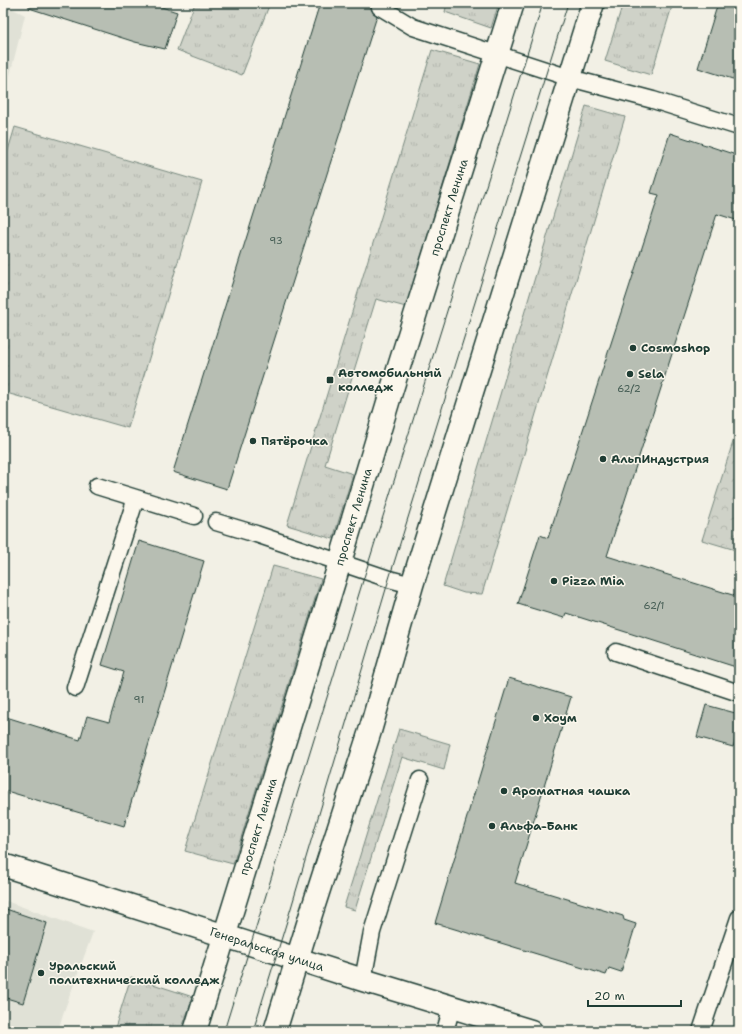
<svg xmlns="http://www.w3.org/2000/svg" width="742" height="1034" font-family="'Shantell Sans',sans-serif">
	<style>
		.built { fill: #e0e1d6 }
		.grass { fill: url(#grass-tufts); stroke: #77887e }
		.forest { fill: url(#forest-crowns); stroke: #77887e }
		.building { fill: #b7beb3; stroke: #1f3d34 }
		.lines { fill: none; stroke-linecap: round; stroke-linejoin: round }
		.lane-casing { stroke: #1f3d34; stroke-width: 19 }
		.street-casing { stroke: #1f3d34; stroke-width: 25 }
		.secondary-casing { stroke: #1f3d34; stroke-width: 25 }
		.lane { stroke: #fbf7ec; stroke-width: 16 }
		.street { stroke: #fbf7ec; stroke-width: 22 }
		.secondary { stroke: #fbf7ec; stroke-width: 22 }
		.tram { stroke: #1f3d34; stroke-width: 1 }
		.poi-dot { fill: #1f3d34; stroke: #fbf7ec; stroke-width: 1.5 }
		.labels { text-anchor: middle; stroke-width: 3; stroke-linejoin: round; paint-order: stroke }
		.number-label { font-size: 10px; fill: #455d54 }
		.street-label { font-size: 12px; fill: #1f3d34; stroke: #fbf7ec }
		.poi-label { font-size: 12px; font-weight: bold; fill: #1f3d34; stroke: #fbf7ec; text-anchor: start }
	</style>
	<defs>
		<pattern id="grass-tufts" width="24" height="20" patternUnits="userSpaceOnUse"><rect width="24" height="20" fill="#cfd2c8"/><path d="M3 7l-1-3M5 7V3M7 7l1-3M15 17l-1-3M17 17v-4M19 17l1-3" fill="none" stroke="#b1b5ac"/></pattern>
		<pattern id="forest-crowns" width="20" height="18" patternUnits="userSpaceOnUse"><rect width="20" height="18" fill="#cfd2c8"/><path d="M2 6a3 3 0 1 1 6 0M12 15a3 3 0 1 1 6 0" fill="none" stroke="#b1b5ac"/></pattern>
	</defs>
	<rect width="100%" height="100%" fill="#f2f0e5"/>
	<filter id="ink" filterUnits="userSpaceOnUse"><feTurbulence type="fractalNoise" baseFrequency=".025" numOctaves="2"/><feDisplacementMap in="SourceGraphic" scale="8" xChannelSelector="R" yChannelSelector="G"/><feConvolveMatrix kernelMatrix="1 2 1 2 8 2 1 2 1" color-interpolation-filters="sRGB"/></filter>
	<g filter="url(#ink)">
		<path class="built" d="M3,4L25,15L3,103Z
			M3,900L93,932L63,1014L58,1031H3Z"/>
		<path class="grass" d="M195,3H270L242,75L177,50Z
			M447,3H499L491,28L445,12Z
			M623,3H673L651,75L605,61Z
			M432,50L480,64L406,307L376,299L325,465L353,474L333,539L287,525Z
			M586,106L625,117L482,594L464,593L443,586Z
			M15,127L202,182L128,428L3,392V167Z
			M273,566L321,579L233,864L185,851Z
			M399,729L450,744L444,770L402,757L355,910L344,907Z
			M131,977L193,997L181,1031H114Z"/>
		<path class="forest" d="M739,423V551L702,540Z"/>
		<path class="building" d="M29,3H149L177,12L165,49L135,42L29,8Z
			M320,3H372L371,7L372,11L377,16L227,489L173,472Z
			M718,3H739V81L698,68Z
			M670,133L739,156V221L717,214L607,556L739,597V668L566,613L564,618L518,604L540,535L548,538L659,195L651,193Z
			M139,541L204,561L124,826L3,790V716L80,740L87,716L109,722L124,672L102,665Z
			M509,678L571,697L515,883L623,916L624,920L636,924L621,972L609,968L606,975L435,923Z
			M706,705L739,714V728L733,747L697,737Z
			M3,908L47,923L23,1003L3,997Z"/>
		<g class="lines">
			<defs>
				<path id="lane" d="M380,7L413,27L570,78L653,100L739,127
					M97,486L194,516
					M216,522L256,534L389,579L412,585
					M616,652L739,693
					M75,688L136,498
					M363,980L372,932L420,780
					M445,1031L452,1007
					M701,1031L739,918"/>
				<g id="street">
					<path id="s1" d="M3,865L363,980L531,1031"/>
				</g>
				<g id="secondary">
					<path id="s2" d="M195,1031L340,562L392,389L513,3"/>
					<path d="M275,1031L311,914L370,731L412,585L593,3"/>
				</g>
			</defs>
			<use href="#lane" class="lane-casing"/>
			<use href="#street" class="street-casing"/>
			<use href="#secondary" class="secondary-casing"/>
			<use href="#lane" class="lane"/>
			<use href="#street" class="street"/>
			<use href="#secondary" class="secondary"/>
			<path class="tram" d="M224,1031L366,571L543,3
				M253,1031L291,908L389,579L568,3"/>
		</g>
	</g>
	<g class="poi-dot">
		<circle cx="633" cy="348" r="4"/>
		<circle cx="630" cy="374" r="4"/>
		<rect x="326" y="376" width="8" height="8" rx="2"/>
		<circle cx="253" cy="441" r="4"/>
		<circle cx="603" cy="459" r="4"/>
		<circle cx="554" cy="581" r="4"/>
		<circle cx="536" cy="718" r="4"/>
		<circle cx="504" cy="791" r="4"/>
		<circle cx="492" cy="826" r="4"/>
		<circle cx="41" cy="973" r="4"/>
	</g>
	<g class="labels">
		<g class="number-label">
			<text x="276" y="244">93</text>
			<text x="629" y="392">62/2</text>
			<text x="654" y="609">62/1</text>
			<text x="139" y="703">91</text>
		</g>
		<g class="street-label">
			<text dy="4" stroke="none"><textPath href="#s2" startOffset="862">проспект Ленина</textPath></text>
			<text dy="4" stroke="none"><textPath href="#s2" startOffset="538">проспект Ленина</textPath></text>
			<text dy="4" stroke="none"><textPath href="#s2" startOffset="214">проспект Ленина</textPath></text>
			<text dy="4" stroke="none"><textPath href="#s1" startOffset="277">Генеральская улица</textPath></text>
		</g>
		<g class="poi-label">
			<text x="641" y="352">Cosmoshop</text>
			<text x="338" y="377">Автомобильный<tspan x="338" dy="14">колледж</tspan></text>
			<text x="638" y="378">Sela</text>
			<text x="261" y="445">Пятёрочка</text>
			<text x="611" y="463">АльпИндустрия</text>
			<text x="562" y="585">Pizza Mia</text>
			<text x="544" y="722">Хоум</text>
			<text x="512" y="795">Ароматная чашка</text>
			<text x="500" y="830">Альфа-Банк</text>
			<text x="49" y="970">Уральский<tspan x="49" dy="14">политехнический колледж</tspan></text>
		</g>
	</g>
	<rect width="742" height="1034" fill="none" stroke="#fbf7ec" stroke-width="16"/>
	<rect x="8" y="8" width="726" height="1018" fill="none" stroke="#1f3d34" stroke-width="1.5" filter="url(#ink)"/>
	<path d="M588 1000v6h93v-6" fill="none" stroke="#1f3d34" stroke-width="2"/>
	<text x="594" y="1000" font-size="12" fill="#1f3d34" stroke="#fbf7ec" stroke-width="3" paint-order="stroke">20 m</text>
</svg>
